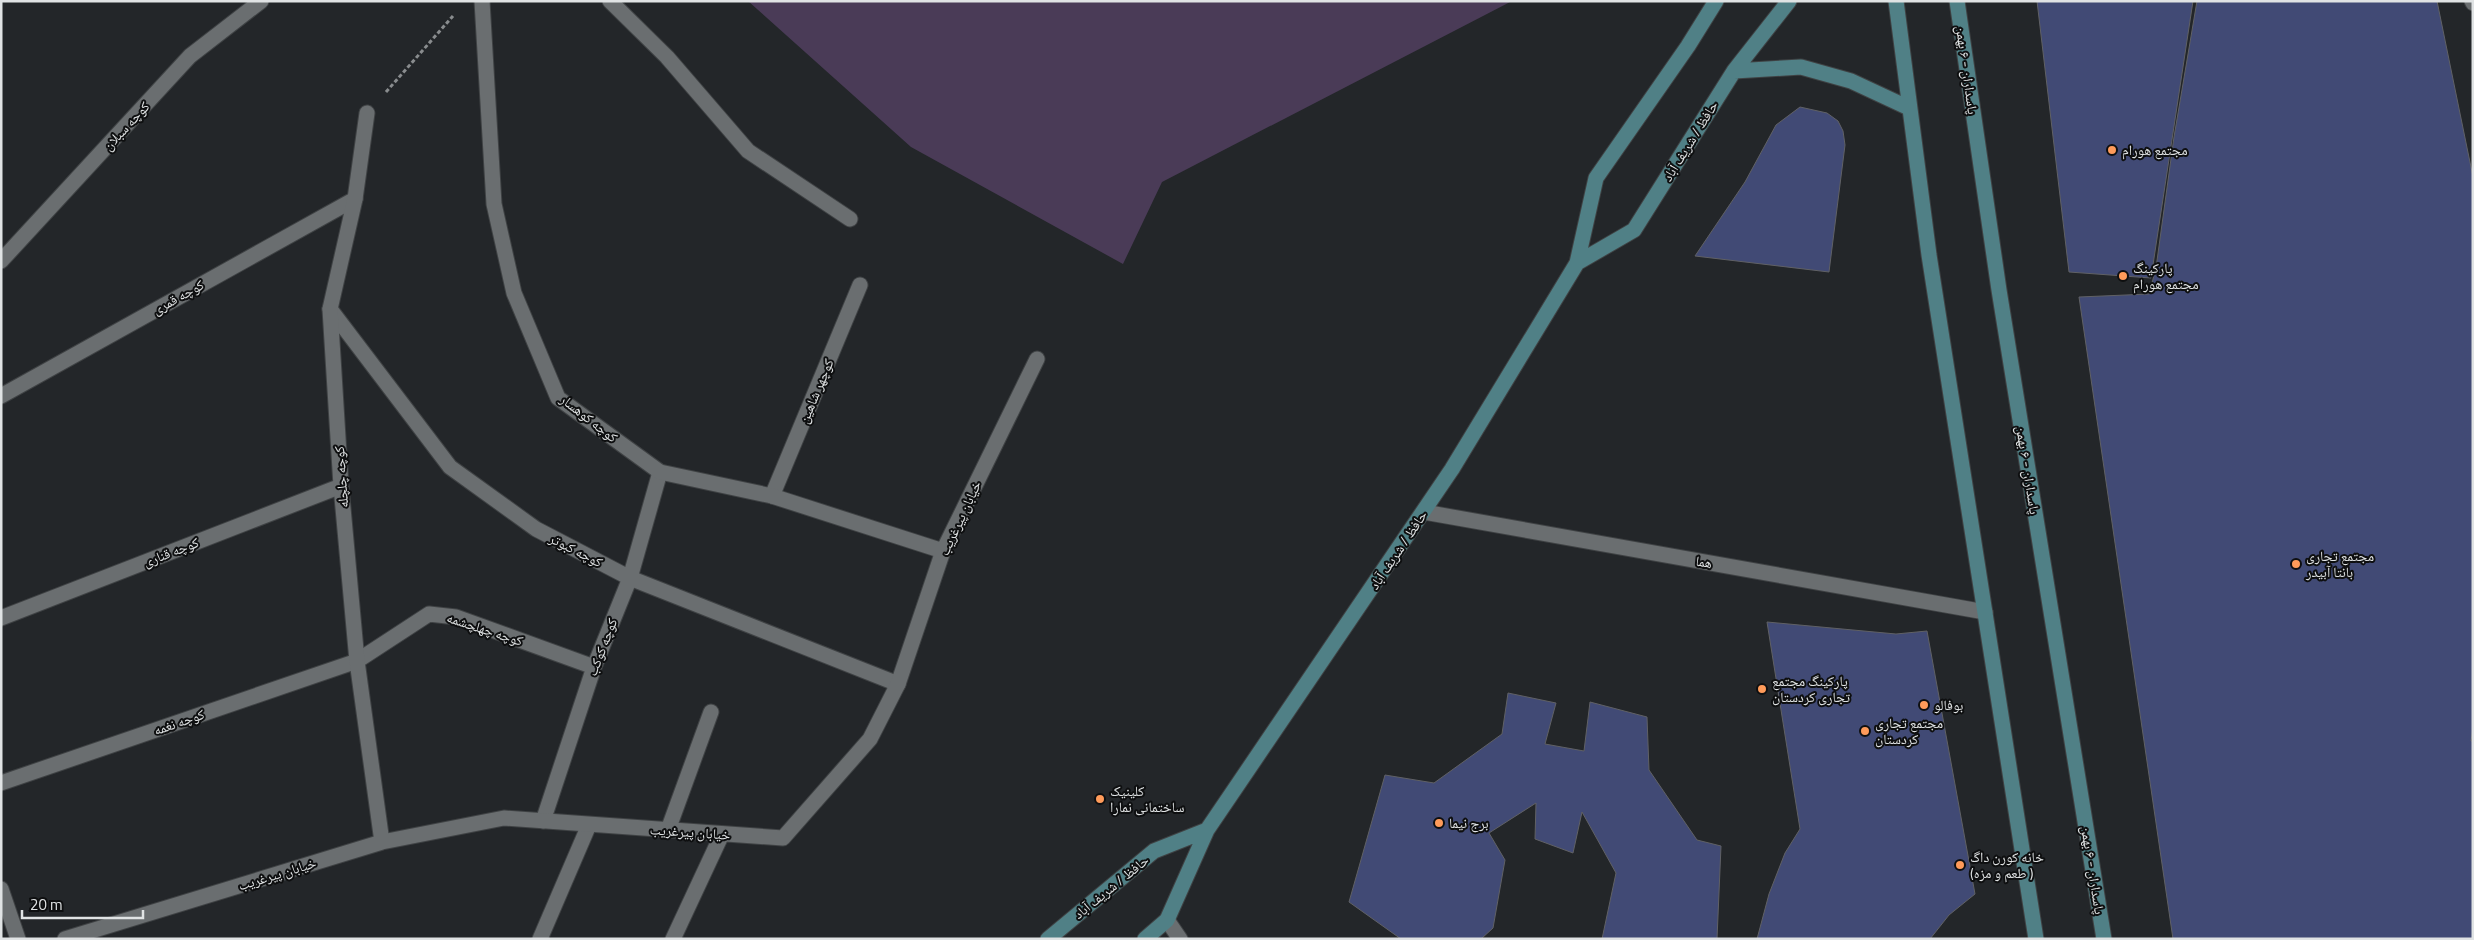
<svg xmlns="http://www.w3.org/2000/svg" width="2474" height="940" font-family="'Titillium Web','Noto Naskh Arabic',sans-serif">
	<style>
		.green { fill: #4a3b57 }
		.building { fill: #414a75; stroke: #606165 }
		.lines { fill: none; stroke-linecap: round; stroke-linejoin: round }
		.lane-casing { stroke: #3f4244; stroke-width: 17 }
		.street-casing { stroke: #3f4244; stroke-width: 17 }
		.secondary-casing { stroke: #3f4244; stroke-width: 17 }
		.path { stroke: #898c8e; stroke-width: 3; stroke-dasharray: 4 2.5; stroke-linecap: butt }
		.lane { stroke: #6a6e70; stroke-width: 15 }
		.street { stroke: #6a6e70; stroke-width: 15 }
		.secondary { stroke: #508086; stroke-width: 15 }
		.poi-dot { fill: #ff9b5a; stroke: #0e0f10; stroke-width: 2 }
		.labels { text-anchor: middle; stroke-width: 4; stroke-linejoin: round; paint-order: stroke }
		.street-label { font-size: 14px; fill: #e0e3e4; stroke: #0e0f10 }
		.poi-label { font-size: 14px; fill: #e0e3e4; stroke: #0e0f10; text-anchor: start }
	</style>
	<rect width="100%" height="100%" fill="#232629"/>
	<path class="green" d="M748,1H1512L1162,182L1123,264L911,147Z"/>
	<path class="building" d="M2037,1H2193L2151,278L2069,272Z
		M2197,1H2437L2473,177V728L2471,741H2473V939H2173L2079,297L2149,294L2156,268L2174,137Z
		M1800,107L1827,113L1838,121L1843,131L1845,145L1829,272L1695,256L1745,182L1776,125Z
		M1767,622L1896,634L1927,631L1975,894L1949,915L1930,939H1757L1769,894L1785,853L1800,829Z
		M1508,693L1556,703L1545,744L1584,751L1590,702L1647,717L1649,770L1697,840L1721,846L1717,939H1602L1616,873L1582,812L1573,853L1535,839L1536,803L1489,833L1505,860L1493,928L1481,939H1401L1349,902L1385,775L1434,783L1502,734Z"/>
	<g class="lines">
		<defs>
			<path id="lane" d="M610,1L667,57L748,151L850,219
				M330,309L450,467L536,529L630,578L898,684
				M1,396L355,199
				M772,496L860,285
				M1,618L341,486
				M1,783L357,661L429,614L456,617L594,667
				M543,821L594,667L630,578L660,472
				M668,830L711,712
				M1167,920L1180,939
				M540,939L589,825
				M673,939L722,834"/>
			<path id="street" d="M482,1L494,204L514,293L558,398L660,472L772,496L943,551
				M2472,1L2473,3
				M367,113L355,199L330,309L341,486L357,661L382,842
				M1,261L190,56L261,1
				M1424,512L1985,612
				M1,889L18,939
				M65,939L382,842L504,818L783,838L870,739L898,684L943,551L1037,359"/>
			<path id="secondary" d="M1896,1L1929,255L2036,939
				M1957,1L1999,290L2104,939
				M1734,71L1801,67L1851,81L1909,108
				M1577,263L1634,230L1734,71L1789,1
				M1048,939L1154,851L1207,830
				M1145,939L1167,920L1207,830L1452,469L1577,263L1596,178L1688,46L1716,1"/>
		</defs>
		<use href="#lane" class="lane-casing"/>
		<use href="#street" class="street-casing"/>
		<use href="#secondary" class="secondary-casing"/>
		<path class="path" d="M386,92L453,16"/>
		<use href="#lane" class="lane"/>
		<use href="#street" class="street"/>
		<use href="#secondary" class="secondary"/>
	</g>
	<g class="poi-dot">
		<circle cx="2112" cy="150" r="5"/>
		<circle cx="2123" cy="276" r="5"/>
		<circle cx="2296" cy="564" r="5"/>
		<circle cx="1762" cy="689" r="5"/>
		<circle cx="1924" cy="705" r="5"/>
		<circle cx="1865" cy="731" r="5"/>
		<circle cx="1100" cy="799" r="5"/>
		<circle cx="1439" cy="823" r="5"/>
		<circle cx="1960" cy="865" r="5"/>
	</g>
	<g class="labels">
		<g class="street-label">
			<text transform="translate(1967 70) rotate(82)" y="5">پاسداران - ۶ بهمن</text>
			<text transform="translate(126 126) rotate(-47)" y="5">کوچه سبلان</text>
			<text transform="translate(1690 141) rotate(-58)" y="5">حافظ / شریف آباد</text>
			<text transform="translate(178 297) rotate(-29)" y="5">کوچه قمری</text>
			<text transform="translate(816 391) rotate(-67)" y="5">کوچهر شاهین</text>
			<text transform="translate(589 418) rotate(38)" y="5">کوچه کوهسار</text>
			<text transform="translate(2028 470) rotate(81)" y="5">پاسداران - ۶ بهمن</text>
			<text transform="translate(341 477) rotate(-94)" y="5">کوچه چلچله</text>
			<text transform="translate(960 518) rotate(-65)" y="5">خیابان پیرغریب</text>
			<text transform="translate(576 550) rotate(27)" y="5">کوچه کبوتر</text>
			<text transform="translate(1398 550) rotate(-56)" y="5">حافظ / شریف آباد</text>
			<text transform="translate(171 552) rotate(-21)" y="5">کوچه قناری</text>
			<text transform="translate(1704 562) rotate(10)" y="5">هما</text>
			<text transform="translate(485 629) rotate(18)" y="5">کوچه چهلچشمه</text>
			<text transform="translate(602 647) rotate(-69)" y="5">کوچه کوکب</text>
			<text transform="translate(179 722) rotate(-19)" y="5">کوچه نغمه</text>
			<text transform="translate(690 832) rotate(4)" y="5">خیابان پیرغریب</text>
			<text transform="translate(2093 870) rotate(81)" y="5">پاسداران - ۶ بهمن</text>
			<text transform="translate(277 874) rotate(-17)" y="5">خیابان پیرغریب</text>
			<text transform="translate(1111 887) rotate(-39)" y="5">حافظ / شریف آباد</text>
		</g>
		<g class="poi-label">
			<text x="2122" y="155">مجتمع هورام</text>
			<text x="2133" y="273">پارکینگ<tspan x="2133" dy="16">مجتمع هورام</tspan></text>
			<text x="2306" y="561">مجتمع تجاری<tspan x="2306" dy="16">بانتا آبیدر</tspan></text>
			<text x="1772" y="686">پارکینگ مجتمع<tspan x="1772" dy="16">تجاری کردستان</tspan></text>
			<text x="1934" y="710">بوفالو</text>
			<text x="1875" y="728">مجتمع تجاری<tspan x="1875" dy="16">کردستان</tspan></text>
			<text x="1110" y="796">کلینیک<tspan x="1110" dy="16">ساختمانی نمارا</tspan></text>
			<text x="1449" y="828">برج نیما</text>
			<text x="1970" y="862">خانه کورن داگ<tspan x="1970" dy="16">(طعم و مزه )</tspan></text>
		</g>
	</g>
	<rect width="2474" height="940" fill="none" stroke="#e0e3e4" stroke-width="5"/>
	<path d="M22 910v8h121v-8" fill="none" stroke="#e0e3e4" stroke-width="2.5"/>
	<text x="30" y="910" font-size="15" fill="#e0e3e4" stroke="#0e0f10" stroke-width="4" paint-order="stroke">20 m</text>
</svg>
